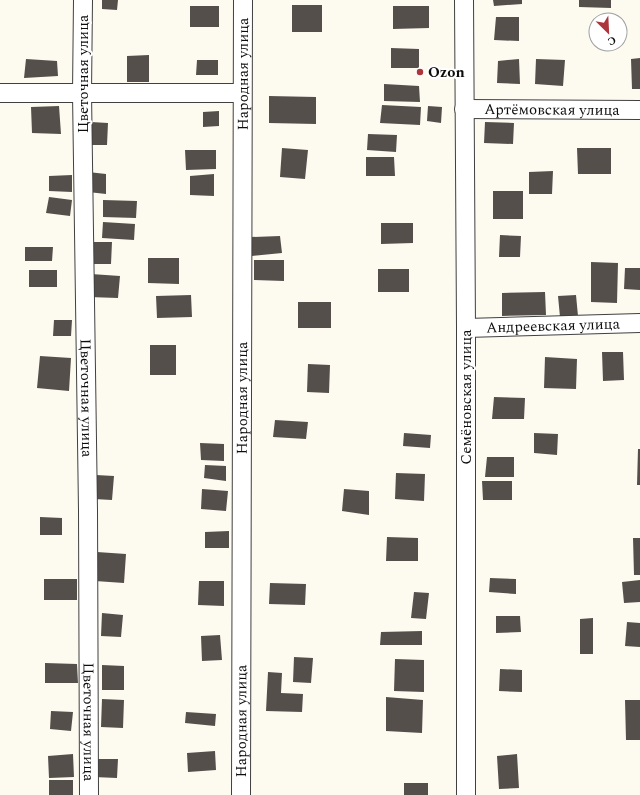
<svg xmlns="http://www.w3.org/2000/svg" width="640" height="795" font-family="Spectral,serif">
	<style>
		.building { fill: #554f4b }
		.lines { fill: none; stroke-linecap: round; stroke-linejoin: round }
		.minor-casing { stroke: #404040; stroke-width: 20 }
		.minor { stroke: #fff; stroke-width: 18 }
		.poi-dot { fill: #ad363d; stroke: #fff; stroke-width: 1.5 }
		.labels { text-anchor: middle; stroke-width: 4; stroke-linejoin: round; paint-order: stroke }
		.poi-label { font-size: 15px; font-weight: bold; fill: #0d0d0d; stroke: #fff; text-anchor: start }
		.street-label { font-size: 15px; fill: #0d0d0d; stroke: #fff }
	</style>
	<rect width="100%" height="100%" fill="#fdfaf0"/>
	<path class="building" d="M102,0H118L117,10L102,9Z
		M493,0H522V4L494,6Z
		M579,0H611V8L579,7Z
		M292,5H322V32H292Z
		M190,6H219V27H190Z
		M393,6H429V28L393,29Z
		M496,17H519V41L494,40Z
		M391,48L419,49V68H391Z
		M149,55V82H127V56Z
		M640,58V89H632L631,59Z
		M26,59L57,61L58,76L24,78Z
		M519,59L520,84L497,83L498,61Z
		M536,59L565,60L563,86L535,84Z
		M197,60H218V75H196Z
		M384,84L419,86L420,102L384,101Z
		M269,96L316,97V124L269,123Z
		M382,105L421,107L420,125L380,123Z
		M59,106L61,134L32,133L31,107Z
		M428,106L442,107L441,123L427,121Z
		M219,111V126L203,127V112Z
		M91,122L108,123L107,145H90Z
		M485,122L514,123L513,144L484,143Z
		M368,134L397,135L396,152L367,150Z
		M282,148L308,150L305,179L280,177Z
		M577,148H611V174H578Z
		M185,150H216V169L186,170Z
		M366,157H394L395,176H366Z
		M553,171L552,194H529V172Z
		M88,172L106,174V194L88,192Z
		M214,174V196L190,195V176Z
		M72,175V192L49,191V176Z
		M493,191H523V219H493Z
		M49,197L72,200L70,216L46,213Z
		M103,200L137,201L136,218L103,217Z
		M103,222L135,224L134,240L102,238Z
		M381,223H413V243L381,244Z
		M500,235L521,236L520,257H499Z
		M280,236L282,253L252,256L251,237Z
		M92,242H112L111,264H91Z
		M25,247H53L52,261H25Z
		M148,258H179V284L148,283Z
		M254,260H284V281L254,280Z
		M591,262L618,263L617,303L591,302Z
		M625,268H640V290L624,289Z
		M378,269H409V292H378Z
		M29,270H57V287H29Z
		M91,274L120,276L118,298L89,297Z
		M545,292L546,315L502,316V293Z
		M191,295L192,317L157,318L156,296Z
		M576,295L578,316L560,317L558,296Z
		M298,302H331V328H298Z
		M54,320H72L71,336H53Z
		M150,345H176V375H150Z
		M602,352H623L624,380L603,381Z
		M40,356L71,358L69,391L37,388Z
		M545,357L577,359L576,389L544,388Z
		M308,364L330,365L329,393L307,392Z
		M494,397L525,398L524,419H492Z
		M275,420L308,422L306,439L273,437Z
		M404,433L431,435L430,448L403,446Z
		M534,433L558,434L557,455L534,453Z
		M200,443L224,444V461L201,460Z
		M638,449H640V485H637Z
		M487,457H514V477H485Z
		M205,465L226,466V481L204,478Z
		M396,473L425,474L424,501L395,499Z
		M96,475L114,476L112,500L94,499Z
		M482,481H512V500H483Z
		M202,489L228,491L226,511L201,509Z
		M344,489L369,491V515L342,511Z
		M40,517L62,518V535H40Z
		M229,531V548H205V532Z
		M387,537L418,538V561H386Z
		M633,538H640V575H634Z
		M97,552L126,554L124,583L95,581Z
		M490,578L516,579V594L489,592Z
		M44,579H77V600H44Z
		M640,580V602L624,603L622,582Z
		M199,581H224V606L198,605Z
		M270,583L306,584L305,605L269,604Z
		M414,592L429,593L426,619L411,618Z
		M102,613L123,615L121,637L101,636Z
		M496,616H520L521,632L496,633Z
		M593,618V654H580V619Z
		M627,622L640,623V647L625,646Z
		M422,631V645H380L381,632Z
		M220,635L222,660L202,661L201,636Z
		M294,657L313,658L311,683L293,682Z
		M395,659L424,660V692L394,691Z
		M45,663L77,664L78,683H45Z
		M102,665L124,666V690H102Z
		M500,669L522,670V692L499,691Z
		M268,672L282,673L281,693L303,694L302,712L266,711Z
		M386,697L423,700L422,733L386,731Z
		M102,699L124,700L123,728L101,727Z
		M625,700H640V740H626Z
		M51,711L73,712L71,731L50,729Z
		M186,712L216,714L215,726L185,723Z
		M215,751L216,770L188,772L187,753Z
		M73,754L74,777L49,778L48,756Z
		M517,754L519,788L499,789L497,756Z
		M93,759H118L117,778L94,777Z
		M49,780H73V795H49Z
		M404,783H428V795H404Z"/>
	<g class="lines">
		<defs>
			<g id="minor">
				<path id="s1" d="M83,0L82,93L88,510L89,795"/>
				<path d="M464,0L466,328V795"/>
				<path d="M0,93H242"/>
				<path id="s2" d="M464,109L640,110"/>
				<path id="s3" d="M466,328L640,323"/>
				<path id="s4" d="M241,795L243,0"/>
			</g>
		</defs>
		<use href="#minor" class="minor-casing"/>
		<use href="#minor" class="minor"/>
	</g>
	<circle class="poi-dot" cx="420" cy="72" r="4"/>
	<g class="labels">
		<g class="poi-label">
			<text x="428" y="77">Ozon</text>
		</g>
		<g class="street-label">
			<text transform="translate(83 74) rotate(-90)" y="5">Цветочная улица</text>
			<text dy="5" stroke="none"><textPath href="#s4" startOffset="721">Народная улица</textPath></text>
			<text dy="5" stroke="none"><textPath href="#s2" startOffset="88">Артёмовская улица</textPath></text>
			<text dy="5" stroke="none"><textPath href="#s3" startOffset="87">Андреевская улица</textPath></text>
			<text dy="5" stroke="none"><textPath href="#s1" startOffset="398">Цветочная улица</textPath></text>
			<text transform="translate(466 397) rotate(-90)" y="5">Семёновская улица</text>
			<text dy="5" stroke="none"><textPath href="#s4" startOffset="397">Народная улица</textPath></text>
			<text dy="5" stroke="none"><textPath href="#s1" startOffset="722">Цветочная улица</textPath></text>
			<text dy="5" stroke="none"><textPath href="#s4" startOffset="74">Народная улица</textPath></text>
		</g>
	</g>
	<g transform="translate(608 32) rotate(156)"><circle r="19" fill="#ffffff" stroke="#9e9e9e"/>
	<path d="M0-3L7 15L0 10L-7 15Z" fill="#ad363d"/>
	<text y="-6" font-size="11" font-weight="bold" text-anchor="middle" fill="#0d0d0d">С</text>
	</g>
</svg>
